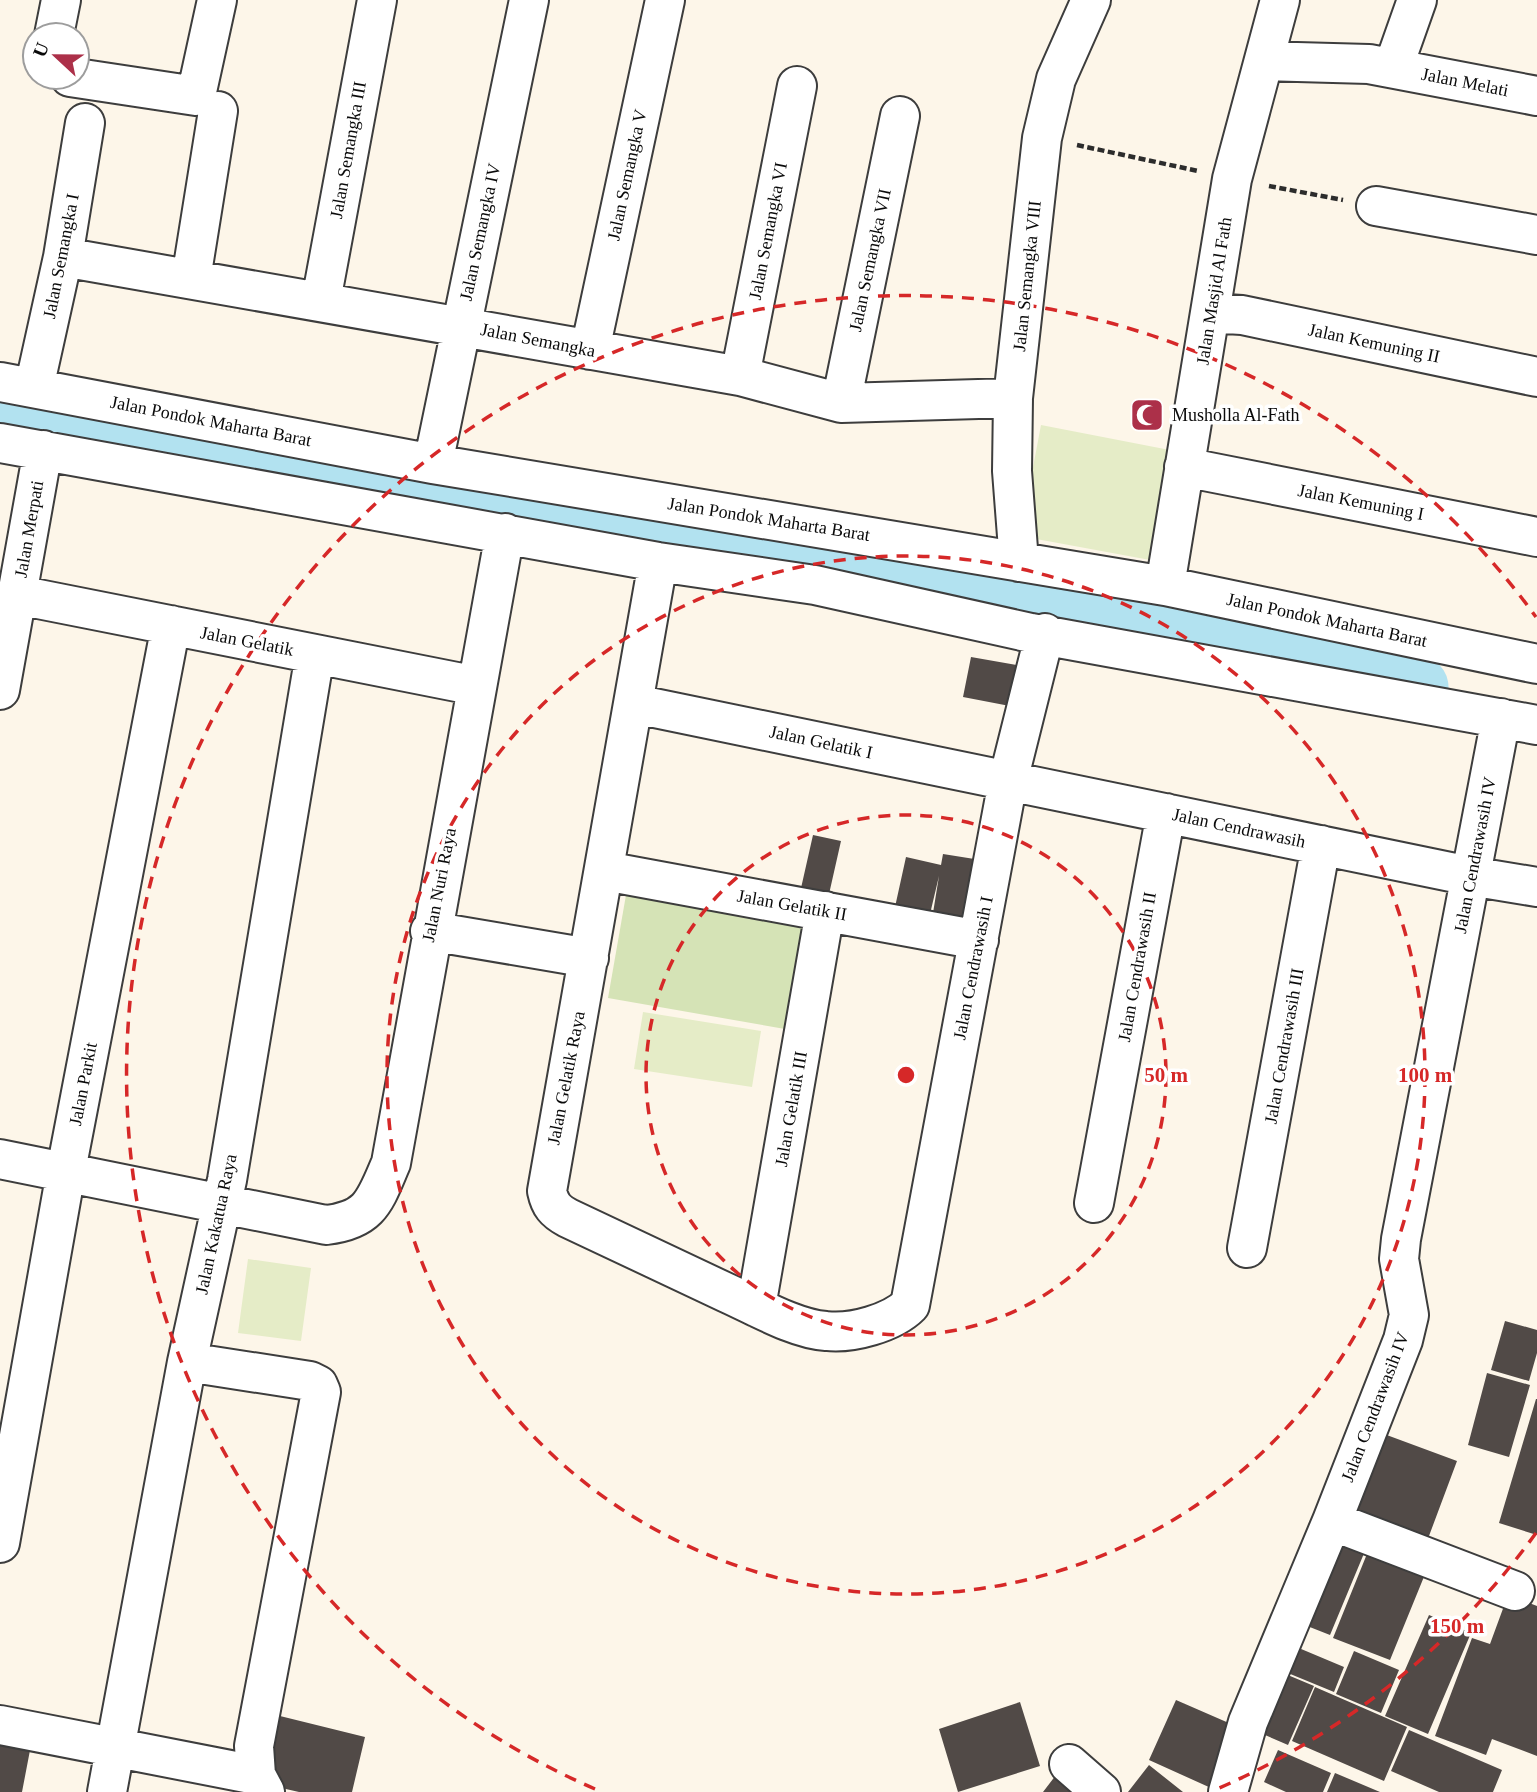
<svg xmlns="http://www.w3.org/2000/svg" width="1537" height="1792" font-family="Georgia,serif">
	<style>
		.green { fill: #d5e3b6 }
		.pitch { fill: #e5ecc7 }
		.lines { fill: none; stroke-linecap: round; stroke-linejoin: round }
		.river { stroke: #b2e2f0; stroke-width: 63 }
		.building { fill: #514a47 }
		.minor-casing { stroke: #3d3d3d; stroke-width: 42 }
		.path { stroke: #2c2c2c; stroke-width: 4.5; stroke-dasharray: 7 3.5; stroke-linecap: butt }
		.minor { stroke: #fff; stroke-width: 38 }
		.ring { fill: none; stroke: #d62828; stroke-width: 3.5; stroke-dasharray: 12 9 }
		.labels { text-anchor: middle; stroke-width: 7; stroke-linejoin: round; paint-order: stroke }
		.street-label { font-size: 18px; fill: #0a0a0a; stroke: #fff }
		.poi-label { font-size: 18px; fill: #0a0a0a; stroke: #fff; text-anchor: start }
		.centre { fill: #d62828; stroke: #fff; stroke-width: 3.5 }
		.ring-label { font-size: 21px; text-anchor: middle; font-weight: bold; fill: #d62828; stroke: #fff; stroke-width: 7; stroke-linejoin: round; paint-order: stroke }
	</style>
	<rect width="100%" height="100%" fill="#fdf6e9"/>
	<path class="green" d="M626,895L826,930L808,1033L608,998Z"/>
	<path class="pitch" d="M1041,425L1180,452L1161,562L1020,536Z
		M643,1012L761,1031L752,1087L634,1069Z
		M248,1259L311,1268L301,1341L238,1333Z"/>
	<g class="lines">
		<path class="river" d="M0,420L1019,597L1417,687"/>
	</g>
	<path class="building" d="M971,657L1022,666L1015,707L963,697Z
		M813,835L841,841L827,903L799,897Z
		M943,854L987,861L978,920L933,913L939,876L930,914L895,907L906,857L941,865Z
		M1505,1321L1537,1330V1353L1529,1381L1491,1370Z
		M1487,1373L1530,1385L1509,1457L1468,1445Z
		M1536,1399H1537V1535L1499,1523Z
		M1384,1434L1457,1461L1423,1552L1350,1525Z
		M1337,1525L1370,1539L1330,1635L1297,1622Z
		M1373,1539L1430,1562L1390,1660L1333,1638Z
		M1508,1595L1537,1606V1756L1492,1739L1486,1755L1435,1736L1472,1638L1490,1644Z
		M1429,1615L1471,1633L1428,1734L1385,1716Z
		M1294,1646L1344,1667L1334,1692L1283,1671Z
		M1354,1651L1399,1670L1381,1713L1336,1694Z
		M1283,1673L1314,1686L1288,1745L1258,1732Z
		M1315,1687L1407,1727L1384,1781L1292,1741Z
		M1176,1700L1238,1727L1211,1788L1149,1760Z
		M1020,1702L1040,1766L958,1792L939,1729Z
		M280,1716L365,1737L352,1792H299L264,1784Z
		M1409,1730L1502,1770L1493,1792H1439L1391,1771Z
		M0,1739L31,1745L22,1792H0Z
		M1278,1750L1331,1773L1323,1792H1286L1264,1782Z
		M1149,1765L1183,1792H1128Z
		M1335,1773L1380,1792H1327Z
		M1056,1775L1078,1792H1043Z"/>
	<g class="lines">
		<defs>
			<path id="minor" d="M54,35L61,0
				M1265,61L1369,64L1537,96
				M1393,68L1417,0
				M70,77L196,96L217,0
				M1376,206L1537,235
				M63,257L740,376L841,403L1013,398
				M191,279L218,111
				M321,301L377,0
				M1210,313L1242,315L1537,377
				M590,350L665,0
				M740,376L797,86
				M0,382L433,464L1165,586L1537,664
				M34,388L63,257L85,123
				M841,403L900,116
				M0,443L658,562L815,585L1031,633L1537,725
				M433,464L529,0
				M1184,467L1537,537
				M658,562L547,1191C550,1205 555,1211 568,1218C621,1243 674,1268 727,1293C756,1306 795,1329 826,1331C852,1334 892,1323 910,1305L1008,781L1045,633
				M1019,562L1012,471L1013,398L1042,138L1056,79L1091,0
				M1165,586L1232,179L1280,0
				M18,595L477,686
				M0,690L43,450
				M635,704L1470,876L1537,887
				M605,871L979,940
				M430,931L589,958
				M0,1159L326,1225C371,1220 375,1200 391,1163L505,533
				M1094,1203L1166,813
				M1247,1248L1321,845
				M756,1307L825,911
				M187,1362L310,1381L318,1385L321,1392L254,1746L256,1775L265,1792
				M1332,1521L1515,1591
				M0,1543L69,1155L171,625
				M0,1725L256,1775
				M1069,1764L1101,1792
				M107,1792L187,1362L227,1180L315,654
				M1228,1792L1248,1722L1332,1521L1403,1340L1409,1315L1399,1259L1401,1239L1501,718"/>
		</defs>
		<use href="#minor" class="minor-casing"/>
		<path class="path" d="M1077,145L1198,171
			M1269,186L1343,200"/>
		<use href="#minor" class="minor"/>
	</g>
	<g class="ring">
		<circle cx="906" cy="1075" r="260"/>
		<circle cx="906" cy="1075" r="519"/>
		<path d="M1536 1533A779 779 0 0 1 1217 1789M595 1789A779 779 0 1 1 1536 617"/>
	</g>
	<defs>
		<symbol id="mosque-square" viewBox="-11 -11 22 22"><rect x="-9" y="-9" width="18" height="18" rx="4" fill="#ac3049" stroke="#fff"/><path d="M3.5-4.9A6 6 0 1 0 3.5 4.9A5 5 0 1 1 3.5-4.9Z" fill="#fff"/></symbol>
	</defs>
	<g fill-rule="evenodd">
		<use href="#mosque-square" x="1128" y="396" width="38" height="38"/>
	</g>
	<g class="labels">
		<g class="street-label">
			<text transform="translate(1465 82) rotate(11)" y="6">Jalan Melati</text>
			<text transform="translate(348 150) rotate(-80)" y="6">Jalan Semangka III</text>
			<text transform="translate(627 175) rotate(-78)" y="6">Jalan Semangka V</text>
			<text transform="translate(768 231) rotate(-79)" y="6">Jalan Semangka VI</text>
			<text transform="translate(480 232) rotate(-78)" y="6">Jalan Semangka IV</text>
			<text transform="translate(61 256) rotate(-79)" y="6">Jalan Semangka I</text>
			<text transform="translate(870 260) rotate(-78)" y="6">Jalan Semangka VII</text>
			<text transform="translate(1027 276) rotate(-84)" y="6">Jalan Semangka VIII</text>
			<text transform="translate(1214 291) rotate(-81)" y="6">Jalan Masjid Al Fath</text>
			<text transform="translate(538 340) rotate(11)" y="6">Jalan Semangka</text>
			<text transform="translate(1374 343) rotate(12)" y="6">Jalan Kemuning II</text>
			<text transform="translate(211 421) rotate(11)" y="6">Jalan Pondok Maharta Barat</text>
			<text transform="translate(1361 502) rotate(11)" y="6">Jalan Kemuning I</text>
			<text transform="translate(769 519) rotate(9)" y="6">Jalan Pondok Maharta Barat</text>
			<text transform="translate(29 529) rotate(-80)" y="6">Jalan Merpati</text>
			<text transform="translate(1327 620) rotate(12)" y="6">Jalan Pondok Maharta Barat</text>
			<text transform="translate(247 641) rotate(11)" y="6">Jalan Gelatik</text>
			<text transform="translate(821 742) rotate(12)" y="6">Jalan Gelatik I</text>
			<text transform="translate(1239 828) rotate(12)" y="6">Jalan Cendrawasih</text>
			<text transform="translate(1475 855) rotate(-79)" y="6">Jalan Cendrawasih IV</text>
			<text transform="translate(439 885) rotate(-79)" y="6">Jalan Nuri Raya</text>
			<text transform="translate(792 905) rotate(10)" y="6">Jalan Gelatik II</text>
			<text transform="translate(1137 967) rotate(-80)" y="6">Jalan Cendrawasih II</text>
			<text transform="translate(973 968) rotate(-79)" y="6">Jalan Cendrawasih I</text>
			<text transform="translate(1284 1046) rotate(-80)" y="6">Jalan Cendrawasih III</text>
			<text transform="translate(566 1078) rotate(-79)" y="6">Jalan Gelatik Raya</text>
			<text transform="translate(83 1084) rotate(-79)" y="6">Jalan Parkit</text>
			<text transform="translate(791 1109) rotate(-80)" y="6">Jalan Gelatik III</text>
			<text transform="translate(216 1224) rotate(-78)" y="6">Jalan Kakatua Raya</text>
			<text transform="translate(1375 1407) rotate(-69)" y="6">Jalan Cendrawasih IV</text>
		</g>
		<g class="poi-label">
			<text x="1172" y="421">Musholla Al-Fath</text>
		</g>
	</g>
	<circle cx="906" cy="1075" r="10" class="centre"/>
	<g class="ring-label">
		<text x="1166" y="1082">50 m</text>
		<text x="1425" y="1082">100 m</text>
		<text x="1457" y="1633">150 m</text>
	</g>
	<g transform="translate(56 56) rotate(292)"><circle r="33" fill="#ffffff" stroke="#9d9d9d" stroke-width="2"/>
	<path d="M0-5L12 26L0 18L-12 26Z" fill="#ac3049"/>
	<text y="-10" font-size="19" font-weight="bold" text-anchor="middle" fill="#0a0a0a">U</text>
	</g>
</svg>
